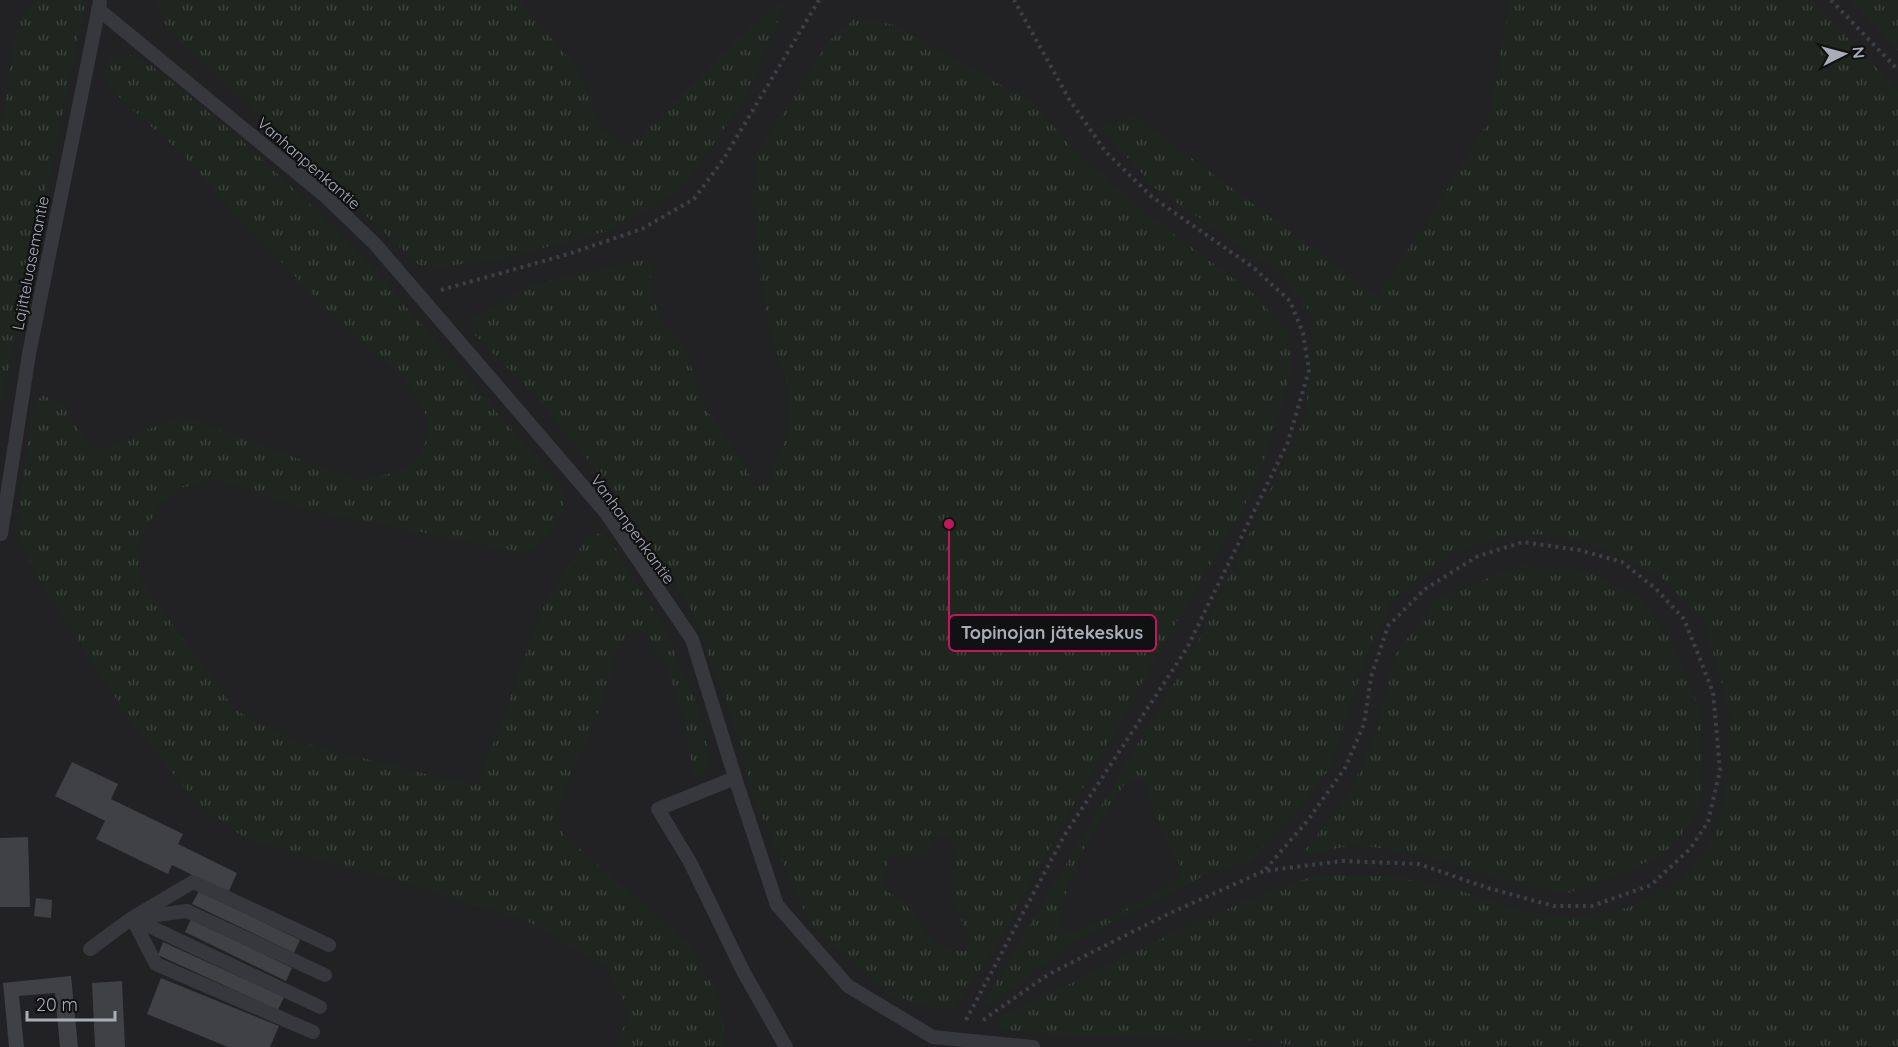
<svg xmlns="http://www.w3.org/2000/svg" width="1898" height="1047" font-family="Quicksand,sans-serif">
	<style>
		.built { fill: #222225 }
		.grass { fill: url(#grass-tufts); fill-rule: evenodd }
		.building { fill: #404145 }
		.lines { fill: none; stroke-linecap: round; stroke-linejoin: round }
		.path { stroke: #3d3f44; stroke-width: 4; stroke-dasharray: 3 4.5; stroke-linecap: butt }
		.service { stroke: #37383d; stroke-width: 14 }
		.labels { text-anchor: middle; stroke-width: 4.5; stroke-linejoin: round; paint-order: stroke }
		.street-label { font-size: 16px; fill: #a8adb8; stroke: #111113 }
		.leader { fill: none; stroke: #c2185b; stroke-width: 2 }
		.callout-dot { fill: #c2185b; stroke: #111113; stroke-width: 2 }
		.callout { fill: #111113; stroke: #c2185b; stroke-width: 2 }
		.callout-label { font-size: 18px; text-anchor: middle; font-weight: bold; fill: #a8adb8 }
	</style>
	<defs>
		<pattern id="grass-tufts" width="24" height="20" patternUnits="userSpaceOnUse" patternTransform="scale(1.5)"><rect width="24" height="20" fill="#1e261f"/><path d="M3 7l-1-3M5 7V3M7 7l1-3M15 17l-1-3M17 17v-4M19 17l1-3" fill="none" stroke="#3c433d"/></pattern>
	</defs>
	<rect width="100%" height="100%" fill="#161618"/>
	<path class="built" d="M0,0H1898V1047H0Z"/>
	<path class="grass" d="M35,0H86L0,409V129L16,34L20,21Z
		M157,0H518L577,68L602,130L628,147L765,13L786,2L743,103L680,190L608,231L504,258L439,267L419,265L167,29Z
		M1510,0H1812L1898,91V1047H1304L1265,1041L1027,1033L998,1029V1019L1192,924L1265,893L1317,875L1389,876L1456,889L1520,912L1579,917L1627,908L1683,878L1715,838L1728,780L1730,712L1704,621L1660,576L1594,545L1556,535L1512,534L1451,553L1393,598L1371,643L1330,768L1291,817L1251,859L1201,877L1079,938L988,1005L986,999L1196,646L1306,415L1313,316L1279,272L1155,188L1100,128L1133,115L1377,296L1434,211L1488,122ZM1141,778L1148,787L1156,817L1177,858L1181,871L1178,878L1141,902L1077,931L1062,932C1058,878 1099,821 1128,779Z
		M1850,0H1898V50Z
		M855,18L894,25L1036,105L1077,155L1152,218L1257,296L1288,334L1292,370L1256,486L1150,668L994,948L954,1009H933L891,994L811,926L753,796L729,708L690,607L625,505L537,398L473,333L472,317L535,284L655,257L649,287L663,323L686,348L701,402L746,467L754,488L768,482L790,429L791,396L771,334L761,285L753,215L755,158L828,42ZM952,834L954,855L951,901L969,935L966,951C926,953 927,926 905,904C898,898 889,893 882,887L888,858L901,855H927L931,837Z
		M132,55L152,66L233,132L316,210L371,266L556,481C559,488 565,496 564,504C562,521 540,545 525,553L311,510L217,478L177,489L160,503L136,548L143,584L235,710L299,742L474,786L481,777L542,609L586,538L597,533L611,541L663,626L699,709L710,761L699,779L694,777L682,710L666,666L645,634L629,630L616,652L601,706L563,790L556,817L563,834L690,946L718,996L726,1047H616L629,1012L607,966L527,921L405,882L246,839L195,801L126,714L42,584L17,536L18,510L33,407L42,395L63,404L90,450L114,446L139,433L182,416L356,480L399,472L420,457L429,432L426,415L405,379L330,312L246,226L183,155L122,100L109,86L104,78L105,66L112,57Z
		M1520,566L1587,571L1642,600L1672,642L1702,715V787L1696,813L1682,834L1662,855L1611,878L1568,893L1526,886L1422,854L1357,845L1302,854L1346,799L1375,737L1396,654L1438,597Z"/>
	<path class="building" d="M72,762L118,784L111,799L183,834L178,844L237,873L228,893L172,865L168,874L96,839L105,821L55,796Z
		M28,837L30,907H0V838Z
		M199,891L300,940L294,953L192,904Z
		M36,898L52,900L51,918L34,916Z
		M191,919L292,968L286,981L185,932Z
		M163,942L284,997L278,1010L158,955Z
		M71,976L78,1047H60L55,993L19,996L24,1047H9L3,983Z
		M161,978L279,1026L270,1047H228L147,1014Z
		M122,981L125,1047H95L92,983Z"/>
	<g class="lines">
		<path class="path" d="M1831,0L1898,70
			M441,290L565,255L642,229L694,199L723,160L819,0
			M966,1020L1064,836L1187,648L1288,442L1309,370L1303,333L1290,301L1254,268L1152,197L1105,151L1069,99L1014,0
			M983,1020L1049,974L1168,914L1264,871L1342,861L1419,864L1488,888L1554,906H1592L1651,885L1690,849L1708,822L1720,770L1713,692L1684,619L1656,589L1622,562L1579,550L1523,542L1478,556L1425,589L1388,626L1371,677L1364,724L1345,768L1308,820L1264,871"/>
		<path class="service" d="M98,9L324,195L375,244L607,514L692,639L738,787L777,905L848,986L933,1037L1033,1047
			M1,534L29,354L100,2
			M735,778L658,809L690,862L743,971L786,1047
			M140,917L187,911L325,975
			M132,918L156,964L313,1032
			M132,918L320,1007
			M90,949L132,918L193,882L329,945"/>
	</g>
	<g class="labels">
		<g class="street-label">
			<text transform="translate(309 163) rotate(41)" y="6">Vanhanpenkantie</text>
			<text transform="translate(30 263) rotate(-79)" y="6">Lajitteluasemantie</text>
			<text transform="translate(633 529) rotate(54)" y="6">Vanhanpenkantie</text>
		</g>
	</g>
	<path class="leader" d="M949 524L949 633"/>
	<circle class="callout-dot" cx="949" cy="524" r="6"/>
	<rect class="callout" x="949" y="615" width="207" height="36" rx="6"/>
	<g class="callout-label">
		<text x="1052" y="639">Topinojan jätekeskus</text>
	</g>
	<g transform="translate(1844 54) rotate(84)" stroke="#111113" stroke-width="4.5" paint-order="stroke">
	<path d="M0-4.5L10 22L0 15L-10 22Z" fill="#a8adb8"/>
	<text y="-9" font-size="16" font-weight="bold" text-anchor="middle" fill="#a8adb8">N</text>
	</g>
	<path d="M27 1011v9h88v-9" fill="none" stroke="#a8adb8" stroke-width="3"/>
	<text x="36" y="1011" font-size="18" fill="#a8adb8" stroke="#111113" stroke-width="4.5" paint-order="stroke">20 m</text>
</svg>
